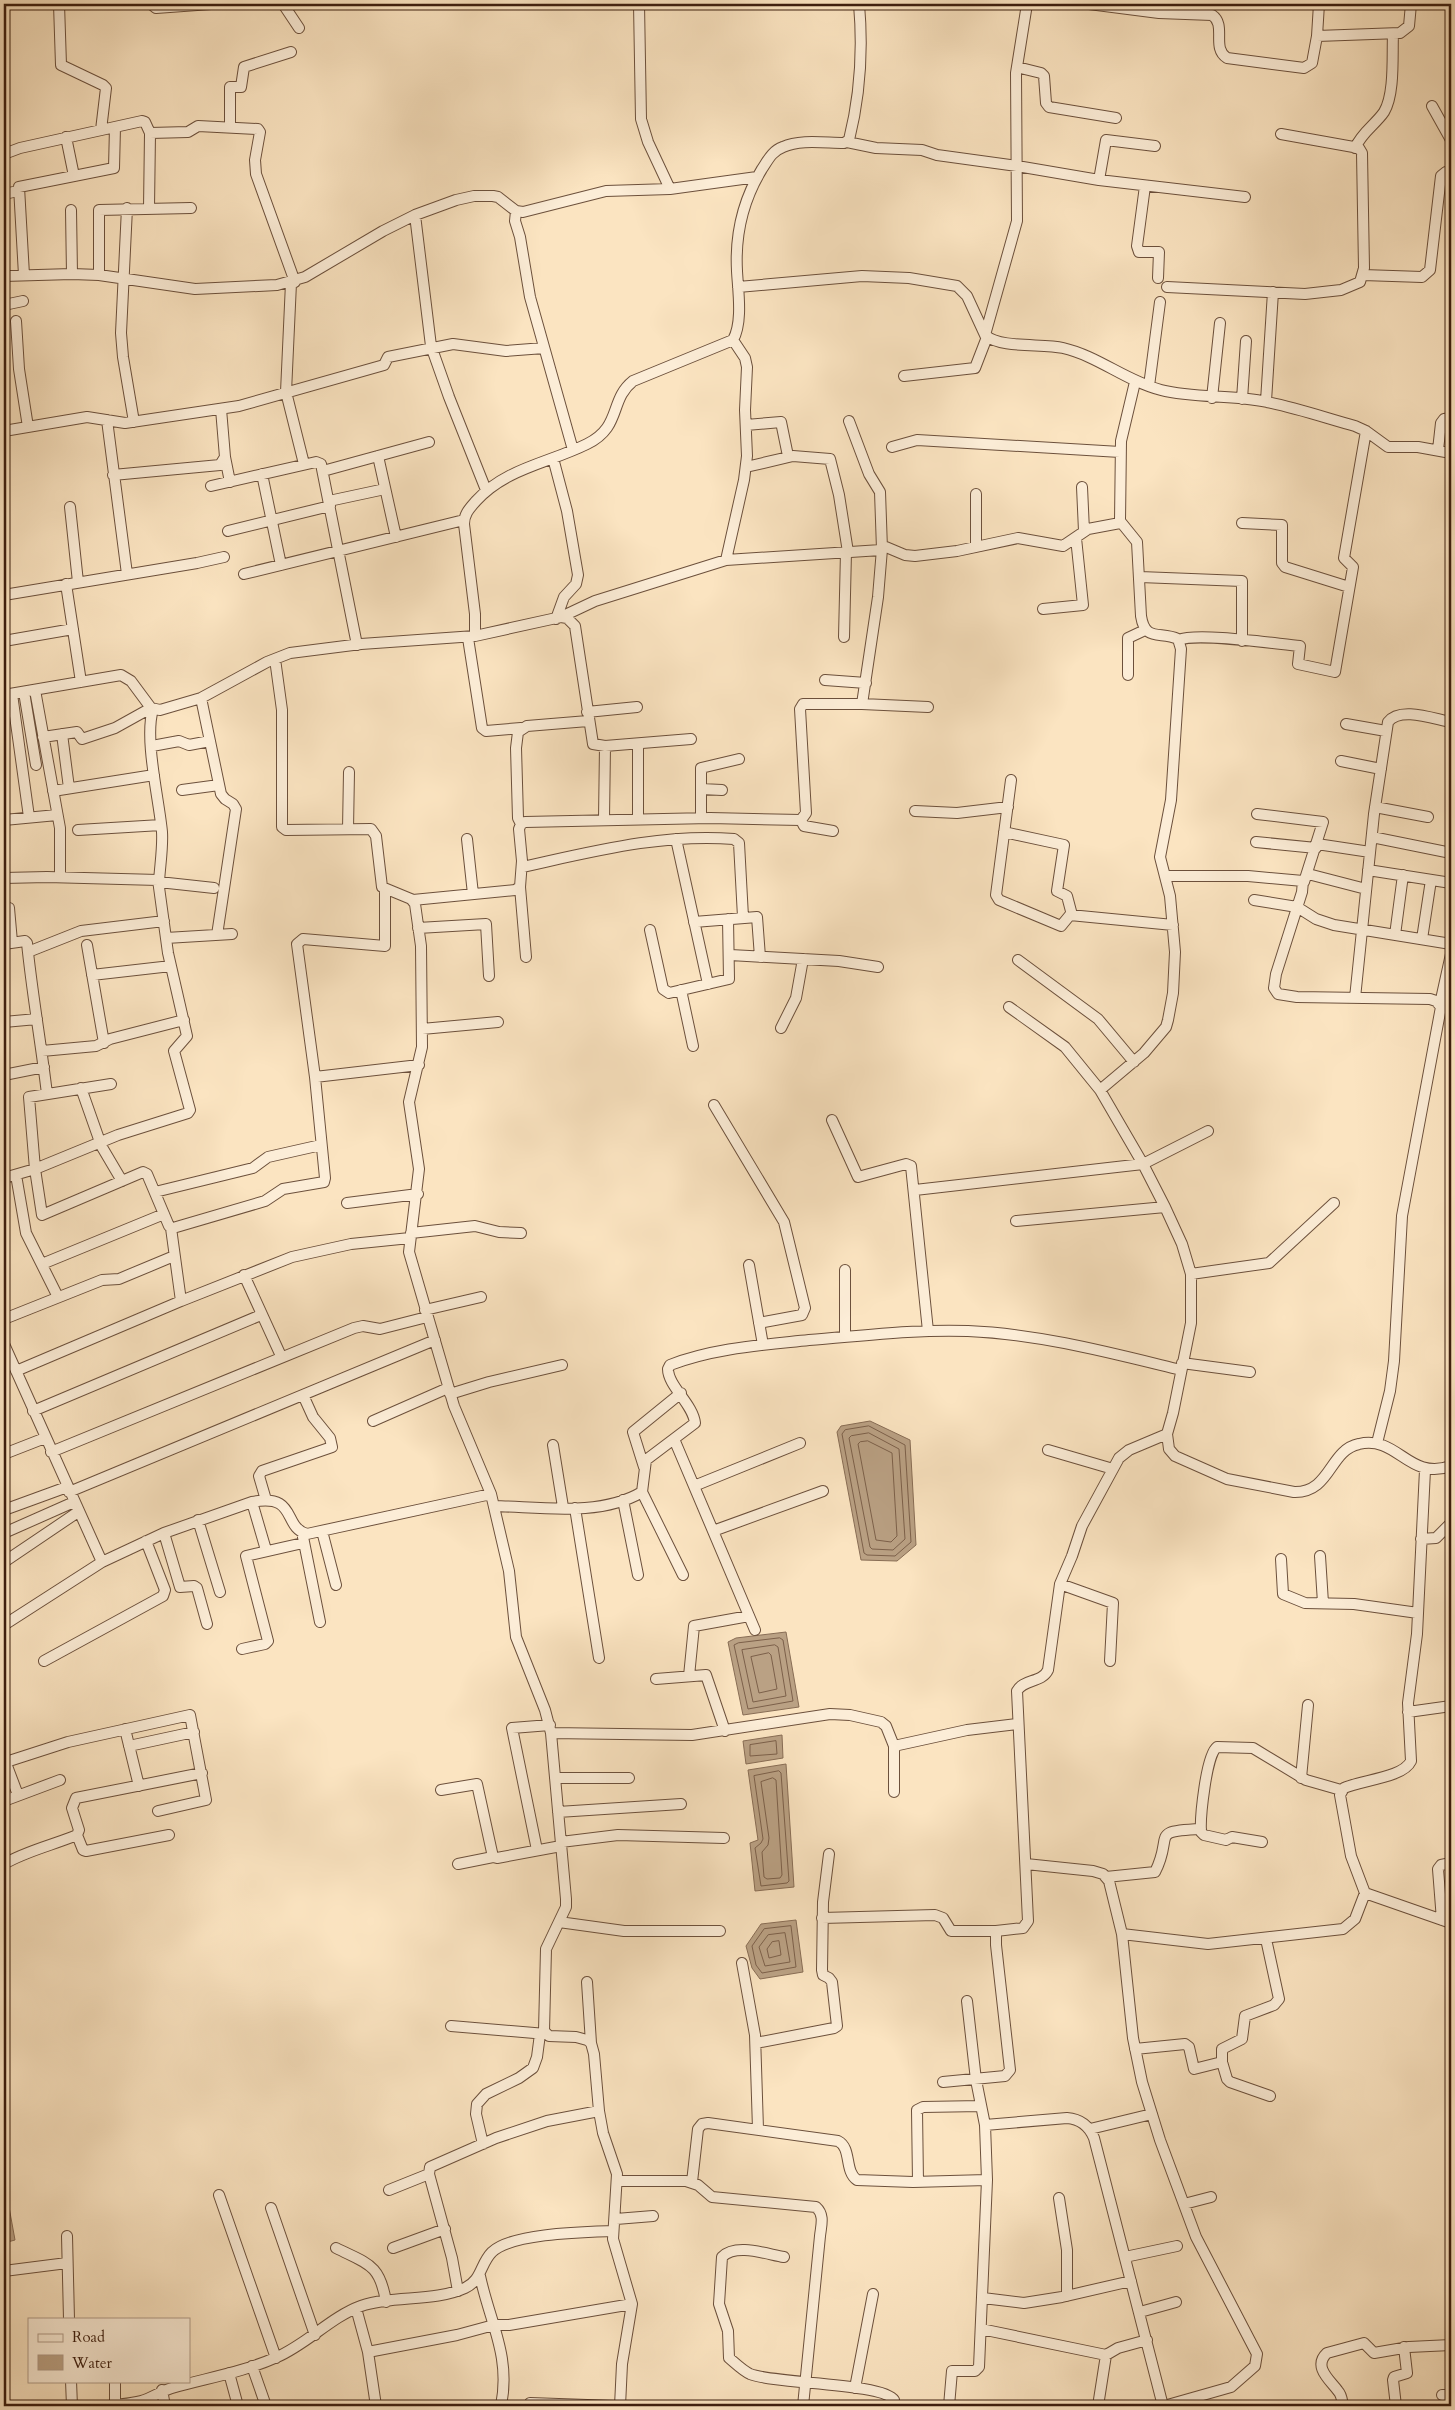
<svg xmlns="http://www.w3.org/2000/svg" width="1455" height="2410" font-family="Cardo,serif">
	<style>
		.water { fill: #baa184; stroke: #886d55 }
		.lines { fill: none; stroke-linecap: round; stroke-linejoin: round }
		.shore { stroke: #7c604a; stroke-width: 1 }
		.minor-casing { stroke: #6c503c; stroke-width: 12 }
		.minor { stroke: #fcedd7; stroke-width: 10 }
	</style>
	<rect width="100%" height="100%" fill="#fbe4c1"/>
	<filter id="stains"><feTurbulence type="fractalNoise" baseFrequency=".004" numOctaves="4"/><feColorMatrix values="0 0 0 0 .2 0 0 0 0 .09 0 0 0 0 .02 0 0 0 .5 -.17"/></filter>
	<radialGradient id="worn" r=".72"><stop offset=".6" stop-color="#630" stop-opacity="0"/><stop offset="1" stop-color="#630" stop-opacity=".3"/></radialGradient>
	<path class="water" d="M870,1421L910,1440L916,1545L897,1561L861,1560L837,1432L841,1426Z
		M786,1632L799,1707L743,1715L728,1642L736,1638Z
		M782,1735L783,1758L746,1764L743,1741Z
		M786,1764L794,1887L755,1891L750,1843L758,1840L748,1770Z
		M796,1920L803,1972L760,1979L752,1968L746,1946L761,1924Z
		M4,2193L7,2196L15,2240L4,2243Z"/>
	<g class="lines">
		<path class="shore" d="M869,1426L905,1445L911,1542L895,1556L867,1555L864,1553L842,1434L845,1430Z
			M869,1433L899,1449L905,1539L893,1550L872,1549L870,1547L849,1438L851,1436Z
			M868,1441L892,1453L897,1536L891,1542L876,1540L858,1444L860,1442Z
			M780,1638L783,1640L793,1701L748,1709L734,1645L738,1643Z
			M775,1645L778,1647L786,1696L753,1702L742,1650Z
			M769,1653L771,1655L777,1689L759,1693L751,1657Z
			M776,1741L777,1754L750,1756V1745Z
			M779,1771L781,1773L789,1881L787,1883L761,1886L755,1848L761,1843L763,1839L754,1776Z
			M773,1778L776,1780L782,1875L780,1878L767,1879L764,1877L762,1852L768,1845L769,1838L761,1782Z
			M791,1926L796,1967L762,1973L756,1965L752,1946L764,1929Z
			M785,1933L790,1962L765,1966L759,1947L768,1935Z
			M779,1941L781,1955L769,1958L767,1949L772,1942Z"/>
		<defs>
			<path id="minor" d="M59,4L61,65L103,85L106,88L101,130
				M151,4L156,8L211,4
				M283,4L299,28
				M639,4L641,119L648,142L670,189
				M1089,4L1159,13L1212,15C1227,25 1211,48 1227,58L1304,68L1312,63L1317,36L1400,33L1409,26L1411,4
				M1317,36L1319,4
				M1017,67L1041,73L1044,76L1046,103L1049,107L1116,118
				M1432,106L1451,140
				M230,127V87H241L244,67L291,52
				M66,137L74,176
				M847,142L876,148L922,150L937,155L1017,166L1099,180L1245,197
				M1355,148C1362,132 1375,125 1384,112C1395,94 1392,55 1393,34
				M4,154L20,148L142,121L145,122L150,133L188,132L198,126L258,129L260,132L255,160L256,174L295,282
				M1099,180L1106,140L1155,146
				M1145,186L1137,246L1139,252H1159L1158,278
				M4,194L18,191
				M127,208L121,333L123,357L134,422
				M149,208L150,133
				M71,210L72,274
				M516,211L515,221L520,237L530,297L573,450
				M415,215L431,346L449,397L486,490
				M24,275L19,187L114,168L115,127
				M99,275V210L191,208
				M1363,275L1422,277L1430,270L1441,176L1446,172H1451
				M4,276L72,274L99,275L195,289L277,285L305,277L383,231L415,215L456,200L474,196H493L498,197L516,211L523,212L606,191L670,189L757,177
				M291,283L286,392L304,464
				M738,287L862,276L909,278L957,286L967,296L985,335C1001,349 1043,343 1063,348C1098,356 1126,381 1161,390C1196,399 1232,394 1267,402C1297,408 1326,418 1355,426L1366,431L1388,447H1418L1451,453
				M1167,287L1305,294L1341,290L1360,282L1364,268L1362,153L1359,148L1281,134
				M4,305L23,301
				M16,321L19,369L28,427
				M985,335L1017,221L1016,73L1027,4
				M904,376L975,368L987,337
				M1135,382L1121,441L1120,521L1137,542L1141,616C1145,642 1160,631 1178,639L1181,649L1171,800L1160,857L1170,896L1175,952L1173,993L1168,1020L1166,1027L1144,1053L1100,1090L1143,1164L1165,1207L1182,1244L1191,1274V1323L1173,1413L1167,1434L1169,1449L1175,1456L1227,1479L1294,1492C1331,1493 1329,1450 1359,1444C1398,1435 1408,1481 1451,1466
				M1149,386L1160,302
				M1212,398L1220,323
				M1242,399L1246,341
				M1266,401L1273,292
				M107,420L127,574
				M849,421L869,474L880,492L882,549
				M746,425L781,422L788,456
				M4,431L87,417L125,423L239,406L384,365L388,357L453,344L506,351L544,348
				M892,447L917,440L1120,452
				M1438,450L1441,423L1444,419L1451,418
				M378,456L396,537
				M225,457L230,482
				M553,458L567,511L578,575L576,584L564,597L556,619
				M746,467L793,456L830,459L839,495L848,552
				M323,471L429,442
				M262,474L281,565
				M113,475L220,465L225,457L221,409
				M211,486L316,462L321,464L357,645
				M1082,487L1084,531
				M976,494V547
				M329,501L385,489
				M70,507L78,582
				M1242,523L1282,525V563L1285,567L1349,587
				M228,531L330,506
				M726,560L744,480L747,456L745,410L747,367L745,358L733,340
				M244,574L464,520
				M1140,577L1242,581V641
				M66,584L81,682
				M4,595L197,563L224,557
				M1043,609L1083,605L1076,538
				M561,617L595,601L726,560L881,550
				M475,636L561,617L567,618L575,626L593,744L605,746L691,739
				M844,637L846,552
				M468,638L482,728L486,731L521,728
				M1179,640C1197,632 1277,644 1300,646L1298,664L1335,672L1353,567L1344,558L1366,431
				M4,641L73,629
				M275,659L282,710V827L286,830L371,829L376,836L382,887L411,899L415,904L421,946L422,1047L409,1102L419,1169L409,1252L454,1406L491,1494L509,1571L516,1637L545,1710L551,1733L566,1899V1907L546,1949L544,2031L549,2036L576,2037L587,2040L591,2043L594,2054L599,2111L603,2133L617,2174L613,2239L632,2304L622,2364L620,2406
				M1128,675V638L1145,630
				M825,680L866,683
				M35,690L60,828V877
				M24,692L36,765
				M12,694L29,817
				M4,695L121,675L131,681L151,708L160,710L201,698L267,662L290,653L361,644L475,636V614L464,524C464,514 469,509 476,501C506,468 549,463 587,444C622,427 609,400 633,381L733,340C743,322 738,291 737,271C735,235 743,200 762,169C768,160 772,151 783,147C800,139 825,143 844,143L849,140C860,96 863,49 859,4
				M201,698L221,794L225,799L233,804L236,809L217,935
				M862,704L928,707
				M153,709C144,739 159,799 162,832C163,848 160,865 159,882L214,888
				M587,712L637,707
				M1346,724L1386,731
				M62,734L69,788
				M43,737L77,732L82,739L115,728L151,708
				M638,744V819
				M152,746L179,741L189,745L210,741
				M1341,761L1381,769
				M1011,780L996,895L999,900L1061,926L1070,915L1173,925
				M701,789L722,790
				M182,790L219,785
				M53,791L154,775
				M1375,807L1428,817
				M915,811L957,813L1008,807
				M1257,814L1323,822L1304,882
				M701,818V768L739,759
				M604,819L605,746
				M4,820L57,815
				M801,820L804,826L833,831
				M521,824L518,818L516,748L518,732L527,726L588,721
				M348,829L349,772
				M78,830L161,825
				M1004,832L1064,845L1057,891L1067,896L1072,915
				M1372,837L1451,853
				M467,839L473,894
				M676,839L708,984
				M1256,842L1316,848
				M1317,844L1370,852
				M522,867C591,852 663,833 734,839L739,843L743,917
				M1368,870L1451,883
				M1308,874L1366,889
				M1166,876H1248L1303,881L1302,892L1276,974L1274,988L1278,994L1297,997L1430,999L1436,1001L1441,1007L1402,1216L1394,1361L1390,1391L1377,1443
				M4,878L47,877L158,880L168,953L187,1036L174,1051L190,1110L188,1113L118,1135L35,1169L4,1178
				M520,887L526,957
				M413,900L515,890L520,887L522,861L519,829L521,824L525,822L710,818L801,820L806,813L800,709L803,704H862L878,597L882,549L886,547L905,555L915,556L957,551L1018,538L1063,546L1088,529L1120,523
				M1254,900L1297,907L1316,919L1334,925L1451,944
				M4,908H9L12,942
				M694,922L757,917L760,957
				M418,928L486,924L489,976
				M650,930L663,989L669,993L729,979L728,919
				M1395,935L1403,875
				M166,938L232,934
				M1422,939L1431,880
				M4,944L25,941L27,943C32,993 41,1043 47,1094
				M87,945L104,1043
				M28,952L81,931L164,921
				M730,955L839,961L878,967
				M1018,960L1098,1019L1134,1062
				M92,975L171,966
				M681,990L693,1046
				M1355,998L1374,814L1388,722C1400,706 1434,719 1451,722
				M1440,1004L1451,954
				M1009,1007L1065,1047L1100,1090
				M4,1022L37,1019
				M781,1028L796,998L803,959
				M422,1029L498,1022
				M42,1051L96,1046L110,1039L184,1020
				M4,1075L44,1067
				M315,1077L419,1065
				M111,1084L29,1097L35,1169L42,1215L143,1172L147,1174L169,1226L173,1228L265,1201L283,1189L324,1182L325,1178L315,1077L297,944L303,939L385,946V890
				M81,1088L100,1142
				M714,1105L784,1222L805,1308L802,1315L759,1323
				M832,1120L858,1177L906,1164L911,1166L928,1331
				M99,1142L122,1181
				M16,1175L26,1233L58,1297
				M915,1190L1143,1164L1208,1131
				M155,1192L253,1168L268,1157L321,1145
				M347,1203L418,1194
				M1016,1221L1165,1207
				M171,1228L181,1301
				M411,1233L475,1226L499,1232L521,1233
				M42,1264L164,1214
				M749,1265L763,1345
				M845,1270V1337
				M1191,1274L1269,1263L1334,1203
				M244,1275L281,1356
				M425,1310L481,1297
				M4,1319L102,1280L119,1279L174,1256
				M4,1344L102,1562
				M1182,1363L1250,1372
				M16,1371L181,1301L292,1257L351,1244L410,1238
				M450,1394L489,1382L562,1365
				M33,1411L261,1315
				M373,1421L448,1388
				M674,1439L755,1630
				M553,1445L563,1507
				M1048,1450L1113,1469
				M51,1452L354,1328L363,1326L380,1329L427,1317
				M4,1454L45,1438
				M644,1467L633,1432L681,1393
				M1425,1470L1417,1634L1408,1703L1411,1761C1403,1778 1361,1780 1344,1788L1340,1795L1351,1856L1365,1893L1451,1923
				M694,1486L800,1443
				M69,1492L435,1340
				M642,1492L683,1575
				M266,1500L259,1476L262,1471L332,1447L330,1438L313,1417L303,1395
				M623,1500L638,1575
				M252,1502L266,1550
				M494,1506C541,1507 600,1517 642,1492L646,1460L695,1423C693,1404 668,1386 668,1369L670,1365C714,1348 763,1345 809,1340C861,1336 915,1329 968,1331C1040,1334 1111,1353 1181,1370
				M575,1508L599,1658
				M4,1510L67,1487
				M198,1520L220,1592
				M322,1531L336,1585
				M713,1531L823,1491
				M4,1533L74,1502
				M164,1533L180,1587L194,1586L197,1588L207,1624
				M303,1537L320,1622
				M1421,1539L1436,1538L1451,1523
				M1320,1556L1323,1603
				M1281,1559L1283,1594L1305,1603L1354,1604L1418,1613
				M4,1562L78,1512
				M1060,1584L1113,1603L1110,1661
				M4,1625L102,1562L164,1533L252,1502C298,1493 282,1527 307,1534L491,1494
				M242,1649L265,1644L268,1641L246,1556L303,1543
				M44,1661L163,1596L165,1590L146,1541
				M689,1676L694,1626L749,1616
				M656,1679L706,1675L725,1731
				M1408,1712L1451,1706
				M125,1729L139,1786
				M551,1733L692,1735L830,1714L850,1715L881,1722L886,1726L894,1746V1792
				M129,1746L194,1732
				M894,1746L967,1730L1017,1724
				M4,1758L18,1795
				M6,1762L68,1742L190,1715L206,1800L158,1811
				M555,1778H629
				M1301,1778L1308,1705
				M441,1790L477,1784L493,1857L497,1858L561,1846
				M4,1801L60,1780
				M558,1812L681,1804
				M77,1835L83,1850L86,1851L169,1835
				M561,1842L618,1835L724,1838
				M1262,1842L1232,1837L1226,1840L1204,1835L1201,1832C1200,1818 1206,1755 1217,1747L1253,1748L1306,1780L1341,1790
				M537,1850L512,1728L550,1725
				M4,1864C26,1851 53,1845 77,1835L79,1830L72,1808L76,1798L202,1773
				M458,1864L493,1857
				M1026,1864L1093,1871L1103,1874L1109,1881L1122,1934L1133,2038L1142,2082L1160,2140L1196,2237L1257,2354L1255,2366L1231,2387L1164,2406
				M1106,1877L1155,1872C1174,1835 1148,1831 1201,1829
				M822,1918L935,1915L943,1918L951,1931H996
				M1442,1920L1438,1869L1441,1865L1451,1863
				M559,1922L624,1931H720
				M1122,1934L1208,1944L1343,1929L1355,1919L1365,1893
				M742,1963L755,2035L758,2129
				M587,1982L591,2043
				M451,2026L546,2034
				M756,2043L834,2028L837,2026L832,1982L829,1978L823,1975L822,1970L823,1902L829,1854
				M1135,2049L1185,2044L1189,2047L1194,2069L1222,2062V2049L1242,2039L1245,2016L1274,2005L1279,1999L1266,1939
				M1222,2062L1227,2079L1230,2082L1270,2096
				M943,2082L1005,2076L1010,2070L996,1945V1931L1023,1928L1028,1921L1017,1691C1023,1679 1042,1683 1048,1670L1060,1584L1072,1556L1082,1526L1119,1458L1129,1450L1167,1434
				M985,2125L1067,2118C1080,2119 1089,2126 1094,2138L1163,2406
				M1090,2129L1152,2114
				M483,2144L476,2114L477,2104L486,2094L519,2078L533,2068L537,2057L540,2034
				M618,2181H686L698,2185L712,2197L816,2207C825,2215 821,2226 820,2236L803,2406
				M692,2182L698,2129L702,2124L708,2123L838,2141C852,2148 844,2171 857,2180L913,2182L987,2180
				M918,2182L917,2110L923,2107L981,2106
				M389,2190L429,2174
				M219,2195L276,2358
				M1059,2198L1067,2250V2296
				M1184,2204L1211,2197
				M271,2208L315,2335
				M616,2219L653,2216
				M67,2236L69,2319
				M336,2248C368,2264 380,2264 386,2302
				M393,2248L445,2229
				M784,2257C766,2254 736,2243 722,2257L719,2304L728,2331L729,2358C735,2363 743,2371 750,2374C775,2384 883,2383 894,2400V2406
				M1125,2257L1177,2246
				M4,2271L67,2263
				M480,2276C490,2323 511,2356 501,2406
				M458,2291L452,2258L429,2174L430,2167L496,2138L547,2121L599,2111
				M983,2298L1024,2303L1062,2297L1131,2281
				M356,2308L368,2352L376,2406
				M1140,2312L1176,2302
				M981,2329L1106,2355
				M368,2352L457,2335L494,2325H509L632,2304
				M252,2366L266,2406
				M229,2373L238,2406
				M71,2381L72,2406
				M115,2381V2405
				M855,2388L873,2294
				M162,2390L165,2406
				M1442,2395H1451
				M530,2403L616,2406
				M108,2406C119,2404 130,2404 141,2401C152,2398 161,2391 172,2388C207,2378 244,2372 277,2357C307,2344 331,2317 361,2306C393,2295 434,2302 465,2288C482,2280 480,2264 492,2252C512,2233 585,2232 613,2231
				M949,2406L952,2371H975L979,2367L987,2180L985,2125L976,2080L967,2001
				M1098,2406L1106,2355L1118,2348L1147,2340
				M1343,2406C1342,2401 1342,2395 1338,2391C1331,2381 1312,2367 1327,2353L1364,2343L1374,2353L1409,2347L1451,2345
				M1396,2406L1393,2380L1394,2377L1407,2373L1404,2347"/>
		</defs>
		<use href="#minor" class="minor-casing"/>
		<use href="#minor" class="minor"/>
	</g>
	<rect width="1455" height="2410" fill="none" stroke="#fbe4c1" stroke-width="20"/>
	<rect x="5" y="5" width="1445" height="2400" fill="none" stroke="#3d1e0f" stroke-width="2.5"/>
	<rect x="10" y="10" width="1435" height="2390" fill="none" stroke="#3d1e0f"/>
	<rect x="28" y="2318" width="162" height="65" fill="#fcedd7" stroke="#b09a87"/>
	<rect x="38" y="2334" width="25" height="8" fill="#fcedd7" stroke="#b09a87"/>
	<text x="72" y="2342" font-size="15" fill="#3d1e0f">Road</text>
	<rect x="38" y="2355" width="25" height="15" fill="#baa184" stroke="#b09a87"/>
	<text x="72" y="2368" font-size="15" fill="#3d1e0f">Water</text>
	<rect width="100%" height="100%" filter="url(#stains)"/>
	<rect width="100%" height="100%" fill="url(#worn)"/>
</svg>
